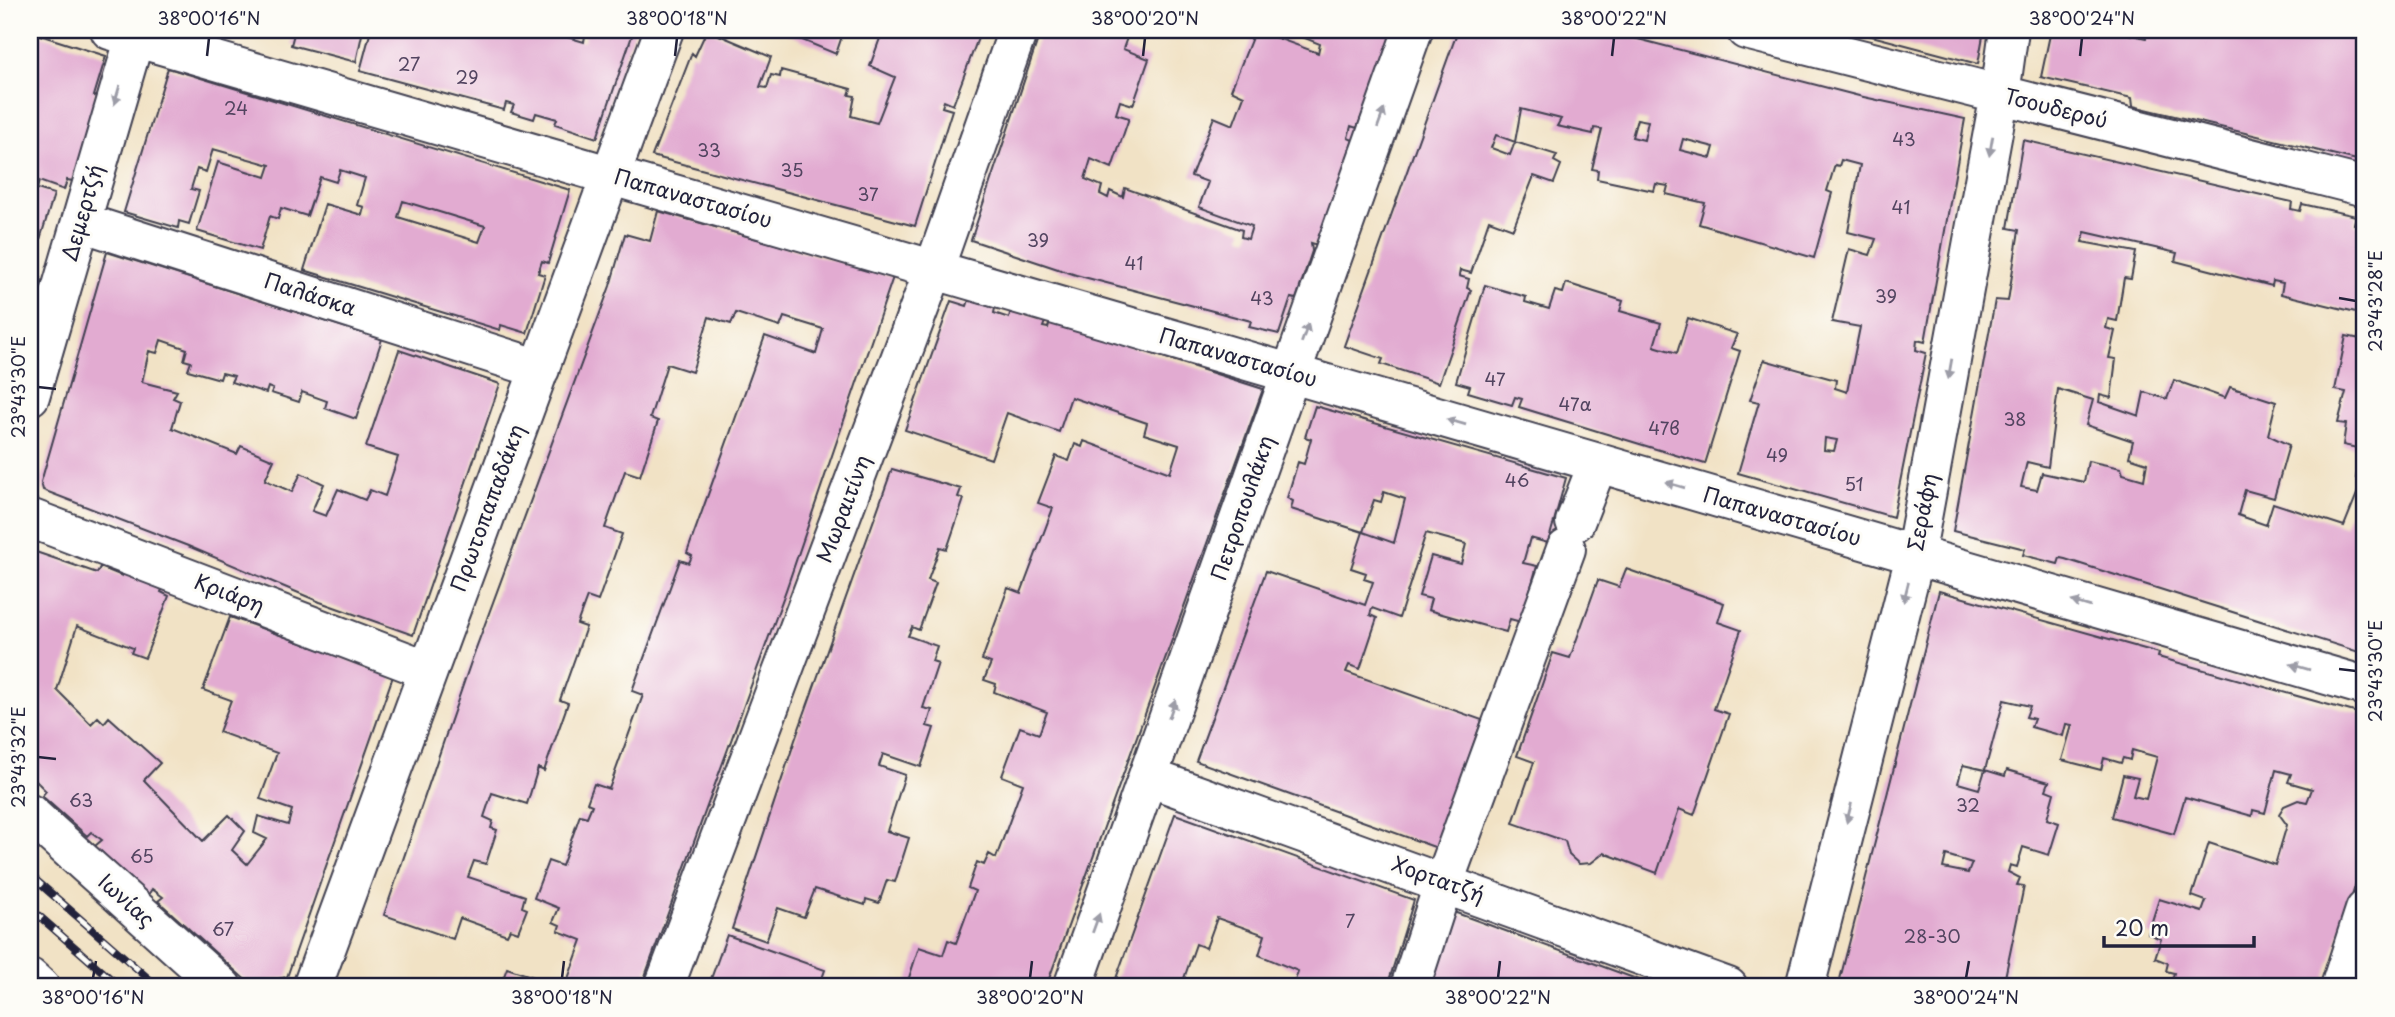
<svg xmlns="http://www.w3.org/2000/svg" width="2395" height="1017" font-family="'Playpen Sans',sans-serif">
	<style>
		.building { fill: #e2abd1; fill-rule: evenodd }
		.lines { fill: none; stroke-linecap: round; stroke-linejoin: round }
		.pedestrian-casing { stroke: #413f50; stroke-width: 42 }
		.minor-casing { stroke: #413f50; stroke-width: 42 }
		.pedestrian { stroke: #fff; stroke-width: 38 }
		.minor { stroke: #fff; stroke-width: 38 }
		.rail-casing { stroke: #22223b; stroke-width: 8 }
		.rail { stroke: #fdfcf7; stroke-width: 5; stroke-dasharray: 16; stroke-linecap: butt }
		.oneway { fill: #9c9ca7 }
		.ticks { fill: none; stroke: #22223b; stroke-width: 2.5 }
		.labels { text-anchor: middle; stroke-width: 6; stroke-linejoin: round; paint-order: stroke }
		.number-label { font-size: 18px; fill: #524460 }
		.street-label { font-size: 21px; fill: #22223b; stroke: #fdfcf7 }
		.neatline { fill: none; stroke: #22223b; stroke-width: 2.5 }
		.ticks-label { font-size: 18px; text-anchor: middle; fill: #22223b }
	</style>
	<rect width="100%" height="100%" fill="#fdfcf7"/>
	<filter id="ink" filterUnits="userSpaceOnUse"><feTurbulence type="fractalNoise" baseFrequency=".0143" numOctaves="2"/><feDisplacementMap in="SourceGraphic" scale="14" xChannelSelector="R" yChannelSelector="G"/><feConvolveMatrix kernelMatrix="1 2 1 2 8 2 1 2 1" color-interpolation-filters="sRGB"/></filter>
	<filter id="wash" filterUnits="userSpaceOnUse"><feTurbulence type="fractalNoise" baseFrequency=".00686" numOctaves="4" result="noise"/><feDisplacementMap in="SourceGraphic" scale="28" xChannelSelector="R" yChannelSelector="G"/><feGaussianBlur stdDeviation="1.57" result="paint"/><feColorMatrix in="noise" values="0 0 0 0 0 0 0 0 0 0 0 0 0 0 0 0 0 1.4 0 .05"/><feComposite in="paint" operator="in"/></filter>
	<g filter="url(#wash)">
		<rect width="100%" height="100%" fill="#f1e2c5"/>
		<g id="blocks">
			<path class="building" d="M295,30H363L356,62L291,45Z
				M371,30H566L564,36L584,42L586,30H634L597,138L555,124L557,119L536,113L534,119L511,112L514,105L506,103L504,110L360,71Z
				M707,30L771,57L760,87L767,88L771,75L780,77L781,70L851,89L849,95L855,96L851,116L877,123L895,77L870,66L883,30H981L953,105L944,101L942,107L952,110L915,226L652,156L692,53L695,56Z
				M778,30H844L836,54Z
				M1041,30H1121L1129,32L1123,49L1149,59L1133,105L1120,101L1116,114L1129,118L1112,168L1091,159L1085,179L1102,186L1100,194L1108,198L1110,191L1123,197L1125,188L1242,230L1241,237L1248,239L1252,226L1199,207L1208,182L1191,176L1214,117L1233,125L1244,96L1231,90L1255,30L1318,53L1320,44L1285,30H1395L1357,128L1351,126L1348,138L1353,140L1318,245L1311,243L1312,251L1296,299L1291,298L1279,334L1249,327L1251,321L1076,275L971,240Z
				M1176,30H1194L1193,35Z
				M1458,30H1603L1859,96L1965,119L1925,342L1917,340L1916,350L1926,353L1893,517L1738,473L1759,402L1750,400L1764,360L1836,380L1835,388L1847,392L1860,327L1832,322L1849,249L1870,255L1876,239L1848,232L1860,165L1841,160L1839,166L1835,165L1827,191L1832,193L1814,258L1699,224L1705,203L1666,194L1668,186L1656,184L1654,191L1597,179L1598,170L1592,169L1602,129L1594,128L1593,134L1557,126L1561,119L1521,109L1515,142L1496,135L1491,148L1510,155L1515,142L1557,155L1554,161L1561,165L1554,183L1534,176L1513,229L1489,220L1471,273L1460,270L1459,276L1469,279L1467,288L1471,290L1439,383L1381,364L1383,359L1344,346ZM1637,119L1648,121L1644,140L1632,137ZM1683,139L1714,147L1711,158L1680,150ZM1825,438L1837,440L1834,451L1824,450Z
				M1849,30H1984L1978,64Z
				M2051,30H2123V33L2146,38L2148,30H2365V162L2133,106L2132,98L2041,77Z
				M30,32L106,56L94,96L99,97L73,181L67,180L64,190L39,181L37,189L54,194L30,272Z
				M168,68L570,190L548,263L542,261L538,273L545,275L527,333L501,325L500,330L304,270L325,204L362,215L364,207L357,205L365,178L340,170L336,182L320,177L307,216L281,208L278,219L270,216L260,250L197,231L218,162L266,177L270,165L213,149L206,172L197,169L191,189L199,191L189,224L179,221L178,228L124,212ZM403,201L485,226L479,242L398,217Z
				M2023,140L2292,202L2291,209L2300,211L2302,204L2356,216L2354,224L2365,226V308H2362L2360,313L2281,294L2283,283L2273,281L2272,286L2175,261L2177,253L2085,232L2082,242L2136,252L2131,279L2124,278L2117,321L2108,319L2106,328L2115,331L2109,358L2116,359L2111,398L2100,395L2099,402L2139,416L2144,392L2167,399L2174,380L2225,398L2230,387L2276,402L2268,435L2289,445L2274,498L2245,490L2238,515L2266,525L2273,503L2344,526L2363,479L2356,478L2362,449L2343,445L2346,424L2338,423L2346,392L2335,390L2346,336L2365,340V654L2065,559L2060,558L2058,564L2023,555L2025,549L1953,531L1995,300L2008,301L2019,230L2008,228ZM2058,389L2093,400L2086,425L2133,441L2129,457L2147,463L2144,480L2123,474L2121,468L2088,461L2084,482L2042,473L2037,490L2021,487L2027,462L2048,467Z
				M658,211L893,277L786,590L641,987H565L582,940L558,931L560,925L553,922L559,908L534,898L548,861L562,866L580,815L587,817L592,805L587,803L594,784L609,789L643,695L632,691L680,560L689,563L692,556L687,553L765,336L816,354L823,329L784,317L780,327L736,313L731,324L709,317L692,372L667,364L650,418L658,421L640,476L625,471L605,528L622,534L598,601L587,597L577,624L586,627L560,700L568,703L544,771L538,768L527,804L492,793L484,817L493,821L491,828L497,830L486,864L474,861L468,877L525,896L522,907L527,909L518,932L510,929L507,935L460,918L453,939L384,915L472,659L610,286L625,234L650,241Z
				M107,252L382,339L356,419L325,408L327,401L302,392L299,402L271,393L273,389L268,387L266,393L231,382L234,376L222,373L220,379L188,370L191,362L184,360L187,349L161,340L157,353L149,351L142,382L177,391L173,398L180,401L172,428L237,454L241,446L274,460L265,480L292,492L301,473L324,484L312,511L326,516L338,489L365,500L370,490L385,496L398,457L366,447L399,350L500,384L413,635L320,602L188,546L43,490L41,482Z
				M1566,283L1623,301L1620,311L1661,323L1654,346L1677,353L1688,318L1737,334L1731,348L1740,351L1705,464L1519,407L1522,399L1515,397L1512,405L1468,392L1470,386L1456,382L1485,285L1526,297L1525,302L1549,309L1555,291L1563,293Z
				M969,300L995,308L994,313L1009,318L1011,309L1046,319L1043,327L1048,328L1050,321L1263,389L1046,987H906L919,947L943,955L948,940L956,943L975,891L968,888L977,862L984,865L989,854L996,858L1023,784L1002,776L1020,727L1039,734L1047,712L994,692L996,684L984,680L991,663L982,660L1008,588L1021,593L1053,508L1038,503L1056,456L1069,461L1075,444L1082,447L1084,441L1170,473L1179,445L1144,434L1147,423L1071,397L1059,432L1007,413L991,459L905,430L951,301L967,306Z
				M1315,406L1566,478L1548,543L1530,538L1523,563L1537,566L1521,622L1510,619L1506,632L1428,610L1431,599L1419,596L1431,556L1461,564L1466,544L1426,533L1399,618L1372,608L1370,615L1377,618L1360,669L1349,665L1346,672L1482,720L1437,848L1196,761L1266,571L1365,605L1373,582L1364,579L1366,573L1351,568L1363,532L1291,509L1293,501L1287,498L1298,462L1304,464L1311,439L1305,437ZM1384,492L1405,499L1394,543L1363,532L1374,500L1381,502Z
				M892,469L961,489L958,497L964,499L947,549L940,547L928,580L936,583L919,630L912,627L908,636L937,646L932,661L938,663L923,708L932,710L927,726L934,728L921,767L883,754L879,766L905,775L887,831L909,838L895,882L887,880L879,903L866,899L865,905L815,889L804,917L778,908L766,941L732,929L795,740Z
				M30,550L97,573L100,567L122,576L124,572L163,587L161,592L169,596L145,658L131,653L133,648L77,626L57,690L91,724L98,717L104,723L109,717L160,763L144,780L203,841L229,815L245,831L232,850L247,864L267,839L254,833L258,816L288,825L292,810L260,799L277,753L219,732L231,700L203,690L230,617L393,676L287,977L251,985L158,901L163,897L152,889L148,895L95,846L102,840L91,832L87,836L42,796L46,791L30,775Z
				M1626,569L1724,603L1718,622L1741,630L1714,709L1729,714L1694,815L1679,809L1657,873L1604,853L1591,863L1579,864L1569,855L1565,841L1513,823L1534,762L1517,756L1553,653L1570,658L1598,580L1619,587Z
				M1939,591L2159,653L2158,657L2365,715V856L2322,987H2170L2174,973L2166,971L2168,963L2155,958L2161,939L2148,934L2159,899L2202,912L2206,901L2192,896L2209,843L2275,865L2287,825L2279,814L2284,806L2298,800L2307,802L2312,789L2288,782L2291,774L2276,770L2265,813L2253,810L2252,816L2185,797L2174,834L2112,817L2123,775L2138,778L2133,796L2146,799L2157,757L2132,750L2130,760L2123,758L2121,763L2104,758L2101,770L2062,760L2072,725L2066,724L2063,736L2031,727L2034,719L2026,717L2030,706L2004,700L1985,770L1963,765L1958,783L1979,789L1985,770L2005,776L2007,770L2049,782L2046,790L2054,793L2047,819L2059,823L2049,855L2023,847L2017,867L2010,865L2008,872L2020,878L2017,885L2024,886L2003,987H1838ZM1946,855L1972,863L1968,873L1943,868Z
				M1175,814L1414,900L1387,987H1293L1298,971L1259,955L1265,935L1217,918L1206,948L1196,944L1181,987H1113Z
				M1448,910L1577,957L1658,987H1425Z
				M727,935L825,970L819,987H708Z
				M507,968L563,987H500Z"/>
		</g>
	</g>
	<g filter="url(#ink)">
		<use href="#blocks" fill-opacity="0" stroke="#413f50" stroke-width="2"/>
		<g class="lines">
			<defs>
				<path id="pedestrian" d="M1575,522L1598,463
					M1444,882L1566,549"/>
				<path id="minor" d="M110,30L2365,686
					M1746,30L2365,187
					M81,222L540,369
					M30,396L137,30
					M30,518L428,670
					M1148,777L1728,987
					M30,814L222,987
					M30,978L40,987
					M312,987L664,30
					M664,987L934,269L1018,30
					M1073,987L1413,30
					M1410,987L1444,882
					M1805,987L1915,556L2000,94L2009,30
					M2340,987L2365,910"/>
			</defs>
			<use href="#pedestrian" class="pedestrian-casing"/>
			<use href="#minor" class="minor-casing"/>
			<use href="#pedestrian" class="pedestrian"/>
			<use href="#minor" class="minor"/>
			<defs>
				<path id="rail" d="M30,875L158,987
					M30,908L120,987"/>
			</defs>
			<use href="#rail" class="rail-casing"/>
			<use href="#rail" class="rail"/>
		</g>
		<defs><path id="oneway-solid" d="M-6-.8H1V-3.2L6.5 0L1 3.2V.8H-6Z" transform="scale(1.75)"/></defs>
		<g class="oneway">
			<use href="#oneway-solid" transform="translate(117 95) rotate(106)"/>
			<use href="#oneway-solid" transform="translate(1381 118) rotate(-70)"/>
			<use href="#oneway-solid" transform="translate(1991 146) rotate(100)"/>
			<use href="#oneway-solid" transform="translate(1305 333) rotate(-70)"/>
			<use href="#oneway-solid" transform="translate(1950 369) rotate(100)"/>
			<use href="#oneway-solid" transform="translate(1456 422) rotate(-164)"/>
			<use href="#oneway-solid" transform="translate(1675 485) rotate(-164)"/>
			<use href="#oneway-solid" transform="translate(1906 592) rotate(104)"/>
			<use href="#oneway-solid" transform="translate(2081 604) rotate(-164)"/>
			<use href="#oneway-solid" transform="translate(2300 667) rotate(-164)"/>
			<use href="#oneway-solid" transform="translate(1172 709) rotate(-71)"/>
			<use href="#oneway-solid" transform="translate(1849 813) rotate(104)"/>
			<use href="#oneway-solid" transform="translate(1096 923) rotate(-70)"/>
		</g>
	</g>
	<path class="ticks" d="M207,56L209,38M675,56L677,38M1143,56L1145,38M1612,56L1614,38M2080,56L2082,38M2339,298L2356,301M38,387L56,389M2339,669L2356,671M38,757L56,759M93,978L96,961M562,978L564,961M1030,978L1032,961M1498,978L1500,961M1966,978L1969,961"/>
	<g class="labels">
		<g class="number-label">
			<text x="409" y="71">27</text>
			<text x="467" y="84">29</text>
			<text x="236" y="115">24</text>
			<text x="1904" y="146">43</text>
			<text x="709" y="157">33</text>
			<text x="792" y="177">35</text>
			<text x="868" y="201">37</text>
			<text x="1901" y="214">41</text>
			<text x="1038" y="247">39</text>
			<text x="1134" y="270">41</text>
			<text x="1886" y="303">39</text>
			<text x="1262" y="305">43</text>
			<text x="1495" y="386">47</text>
			<text x="1575" y="411">47α</text>
			<text x="2015" y="426">38</text>
			<text x="1664" y="435">47β</text>
			<text x="1777" y="462">49</text>
			<text x="1517" y="487">46</text>
			<text x="1854" y="491">51</text>
			<text x="81" y="807">63</text>
			<text x="1968" y="812">32</text>
			<text x="142" y="863">65</text>
			<text x="1350" y="928">7</text>
			<text x="223" y="936">67</text>
			<text x="1932" y="943">28-30</text>
		</g>
		<g class="street-label">
			<text transform="translate(2056 109) rotate(14)" y="7">Τσουδερού</text>
			<text transform="translate(693 199) rotate(16)" y="7">Παπαναστασίου</text>
			<text transform="translate(83 213) rotate(-74)" y="7">Δεμερτζή</text>
			<text transform="translate(310 295) rotate(18)" y="7">Παλάσκα</text>
			<text transform="translate(1238 358) rotate(16)" y="7">Παπαναστασίου</text>
			<text transform="translate(488 508) rotate(-70)" y="7">Πρωτοπαπαδάκη</text>
			<text transform="translate(1243 508) rotate(-71)" y="7">Πετροπουλάκη</text>
			<text transform="translate(844 509) rotate(-69)" y="7">Μωραιτίνη</text>
			<text transform="translate(1923 512) rotate(-79)" y="7">Σεράφη</text>
			<text transform="translate(1782 517) rotate(16)" y="7">Παπαναστασίου</text>
			<text transform="translate(229 594) rotate(21)" y="7">Κριάρη</text>
			<text transform="translate(1438 880) rotate(20)" y="7">Χορτατζή</text>
			<text transform="translate(126 901) rotate(42)" y="7">Ιωνίας</text>
		</g>
	</g>
	<rect width="2395" height="1017" fill="none" stroke="#fdfcf7" stroke-width="77"/>
	<path d="M2104 936v10h150v-10" fill="none" stroke="#22223b" stroke-width="3.5"/>
	<text x="2115" y="936" font-size="21" fill="#22223b" stroke="#fdfcf7" stroke-width="5" paint-order="stroke">20 m</text>
	<rect x="38" y="38" width="2318" height="940" class="neatline"/>
	<g class="ticks-label">
		<text x="209" y="25">38°00'16"N</text>
		<text x="677" y="25">38°00'18"N</text>
		<text x="1145" y="25">38°00'20"N</text>
		<text x="1614" y="25">38°00'22"N</text>
		<text x="2082" y="25">38°00'24"N</text>
		<text transform="translate(2376 301) rotate(-90)" y="6">23°43'28"E</text>
		<text transform="translate(19 387) rotate(-90)" y="6">23°43'30"E</text>
		<text transform="translate(2376 671) rotate(-90)" y="6">23°43'30"E</text>
		<text transform="translate(19 757) rotate(-90)" y="6">23°43'32"E</text>
		<text x="93" y="1004">38°00'16"N</text>
		<text x="562" y="1004">38°00'18"N</text>
		<text x="1030" y="1004">38°00'20"N</text>
		<text x="1498" y="1004">38°00'22"N</text>
		<text x="1966" y="1004">38°00'24"N</text>
	</g>
</svg>
